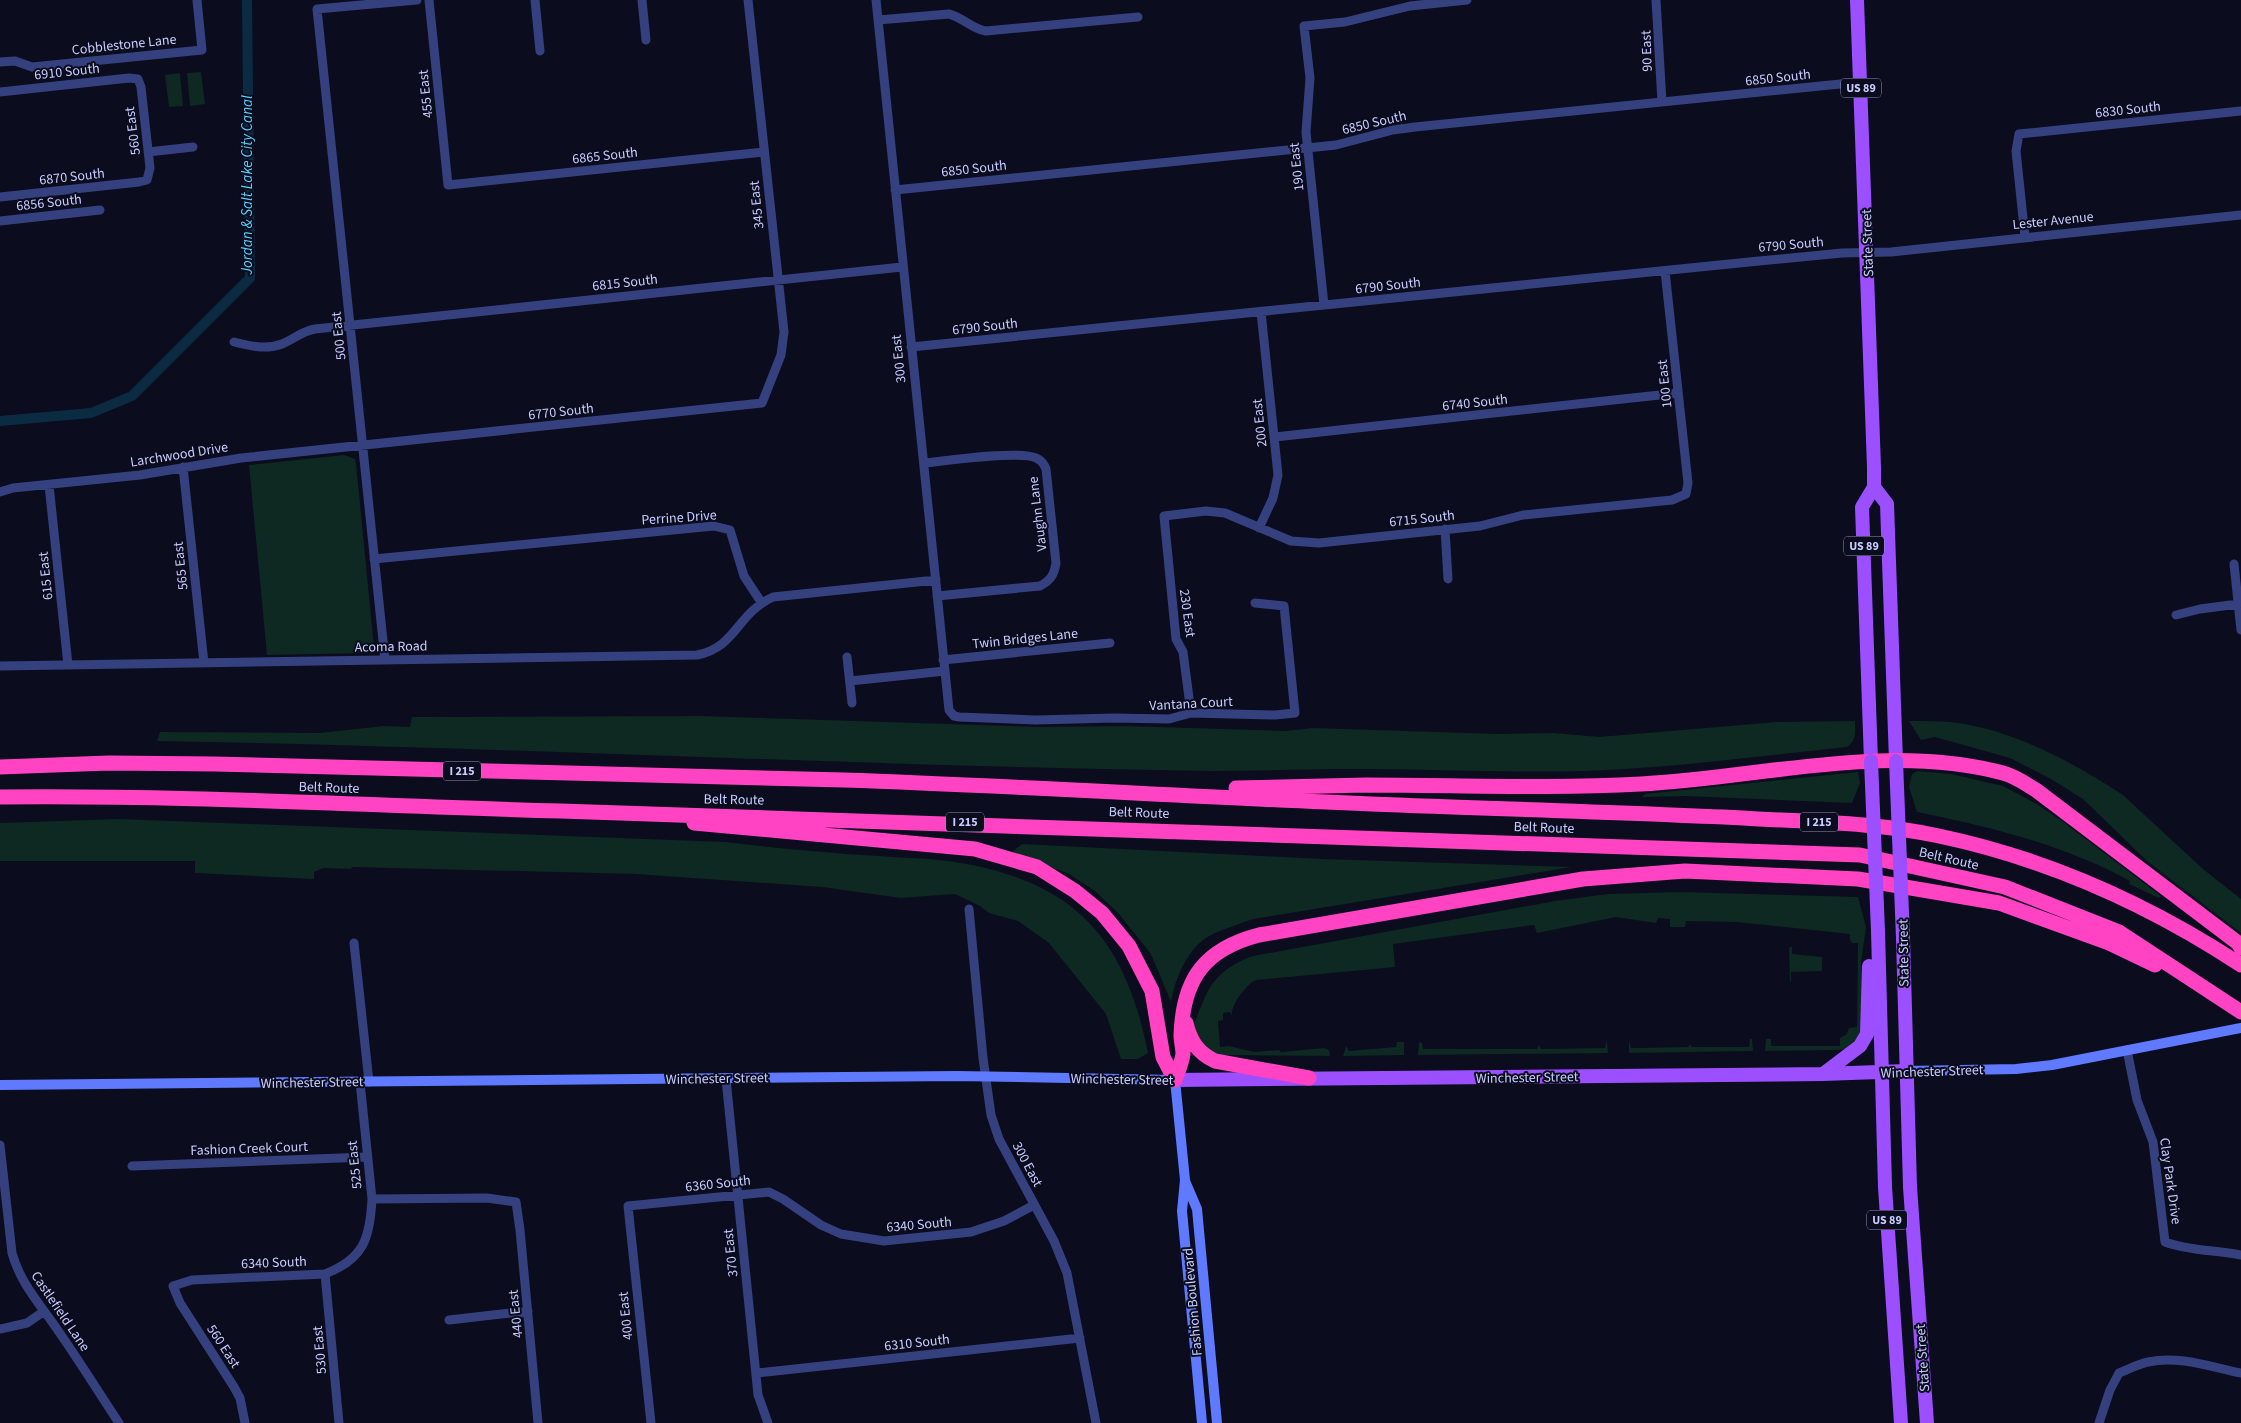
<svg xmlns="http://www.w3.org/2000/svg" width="2241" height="1423" font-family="'Source Sans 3',sans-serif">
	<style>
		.green { fill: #0e2822 }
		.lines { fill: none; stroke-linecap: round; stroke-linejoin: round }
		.canal { stroke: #0b2b42; stroke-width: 10 }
		.street { stroke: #35417e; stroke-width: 9 }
		.secondary { stroke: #5f7aff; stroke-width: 10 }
		.primary { stroke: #9b4fff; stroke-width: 14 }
		.highway { stroke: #ff43c2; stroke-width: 15 }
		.primary-bridge { stroke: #9b4fff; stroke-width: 14 }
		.labels { text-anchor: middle; stroke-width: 4; stroke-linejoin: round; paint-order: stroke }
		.shield { fill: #0b0c1e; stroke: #8f93bc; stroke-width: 1 }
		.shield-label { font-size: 12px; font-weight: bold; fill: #c8cdff }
		.street-label { font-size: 14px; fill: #c8cdff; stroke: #0b0c1e }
		.water-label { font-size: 15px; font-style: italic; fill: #56d2ff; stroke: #0b0c1e }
	</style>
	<rect width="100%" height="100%" fill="#0b0c1e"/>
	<path class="green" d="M201,72L205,104L190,106L187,73Z
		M180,73L183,106L169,107L165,75Z
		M344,455L355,459L356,463L374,647L367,653L267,655L249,465Z
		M700,716L1041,727L1125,726L1285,731L1314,728L1498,734L1554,733L1599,737L1777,722L1855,721C1855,732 1857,740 1847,747C1760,756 1673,768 1585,771C1509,773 1432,769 1355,769C1307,769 1259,771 1211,771C860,766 509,747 157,741L160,732L320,733L383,726L410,727L412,717Z
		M1909,721C1926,721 1943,721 1959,723C2017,732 2074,763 2123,795L2203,869L2241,899V933L2148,862L2083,799L2051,779L2010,758L1935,737L1921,740Z
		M1917,771L1951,774L2003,786L2035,803L2062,821L2161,896L2159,898L2129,884L2130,881C2064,845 1991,827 1917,812L1909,787L1912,774Z
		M1858,772L1860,783L1852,803L1686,796L1642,797L1645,794Z
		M119,819L725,842C776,848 827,853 879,856C904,858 930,858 955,862C1074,881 1125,937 1148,1053L1138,1059H1121L1106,1014L1049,943L1018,921L989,913L980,906L955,894L901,898L822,887L636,874L352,867L351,869L323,868L314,872V879L195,873V861H0V823Z
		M1022,844L1323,859L1572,867L1253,919C1240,924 1226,928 1213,934C1188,946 1176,976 1171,1002L1151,954L1119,914L1095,891L1067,873L1012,852Z
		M1680,892L1858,897L1866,927L1861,962L1863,1026L1858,1041L1846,1049L1838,1050L1765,1051L1766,1039H1771V1046H1840V1038L1847,1034L1849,1028L1857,1027L1858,943H1852L1850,940V934L1737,922L1686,921L1685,927H1670V919L1658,918L1656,923L1616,917L1537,933L1534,925L1393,944L1395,967L1256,980C1247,984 1231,1004 1232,1015L1230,1012L1223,1013V1020L1218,1021L1220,1047L1229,1046L1254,1052L1279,1050L1281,1052L1324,1048L1329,1050L1330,1056L1221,1055L1211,1051L1207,1047L1205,1049L1191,1026C1197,1020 1199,1010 1203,1002C1212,978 1229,964 1253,956L1555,901L1608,894Z
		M1792,946V954L1822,957V971L1791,972V982H1790L1789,948Z
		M1750,1039H1752L1753,1051L1629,1053V1040L1631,1048H1638L1688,1047L1690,1044L1692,1047H1749Z
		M1607,1040L1608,1053L1418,1055L1419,1042L1422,1043L1423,1049H1537L1539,1045L1541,1049L1605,1048Z
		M1397,1042H1404V1055L1343,1056L1346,1046L1349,1051L1396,1047Z"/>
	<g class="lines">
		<path class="canal" d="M0,421L91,413L132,396L250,278L247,0"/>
		<path class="street" d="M429,0L448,185L764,152
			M535,0L540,51
			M642,0L646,40
			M876,0L949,710L954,716L959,717L1036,720L1114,718L1169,719L1191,713L1275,715L1295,713L1284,606L1255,603
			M1656,0L1662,102
			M878,20L949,14C962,17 972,29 986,31L1138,17
			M0,62L15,61L32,67L202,50L197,0
			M0,92L129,78L138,79L141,87L150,168L147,180L139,182L0,197
			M148,152L193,147
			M895,190L1336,145L1393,130L1415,127L1860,82
			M0,221L100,210
			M2025,237L2016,151L2019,134L2241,111
			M1324,305L1306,132L1310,78L1304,26L1345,22L1410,6L1467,0
			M234,342C250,346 266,350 282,344C294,339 302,331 315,329L902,267
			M911,347L1759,261L1842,253L1891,252L2241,215
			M1275,437L1678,393
			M924,463C945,461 1020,450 1036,458C1041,460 1044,464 1046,469L1056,563C1054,575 1051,580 1040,586L937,596
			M183,467L204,663
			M49,485L68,665
			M0,492L13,488L140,475L241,458L762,403L781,355L784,332L748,0
			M1259,528L1273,498L1278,475L1261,312
			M1445,529L1448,579
			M374,559L714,526L730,530L744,576L761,602
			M2234,564L2241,630
			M2176,615L2200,609L2238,604
			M847,657L852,703
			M385,660L317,9L417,0
			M943,660L1110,643
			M0,666L697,655C737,647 736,614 773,597L936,580
			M850,681L945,671
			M1191,713L1183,652L1176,639L1164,516L1206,511L1225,513L1291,541L1319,543L1480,526L1523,515L1672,500L1686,494L1688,483L1665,271
			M969,909L983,1058L991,1115L999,1139L1054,1241L1067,1273L1096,1423
			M354,943L369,1082
			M2127,1050L2137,1100L2153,1142L2165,1242C2189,1251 2216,1250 2241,1255
			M726,1079L758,1395L768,1423
			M0,1145L12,1253C21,1285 41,1305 59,1332C80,1362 99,1393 119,1423
			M132,1166L367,1157
			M372,1199L487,1198L516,1202L520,1230L538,1423
			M325,1274L339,1423
			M449,1320L528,1311
			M0,1329L27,1323L43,1312
			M757,1373L1080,1338
			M245,1423L240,1398L234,1387L180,1303L173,1286L192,1280L325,1274C364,1259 370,1238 372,1199L360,1082
			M651,1423L628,1206L769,1192L783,1199L821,1225L841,1234L884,1241L971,1232L1004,1221L1034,1205
			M2099,1423L2110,1390L2119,1373C2129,1369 2138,1364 2148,1362C2179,1355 2211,1367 2241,1373"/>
		<path class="secondary" d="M1906,1071L2016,1069L2052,1065L2241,1028
			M0,1085L957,1076L1175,1080L1185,1180L1182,1211L1202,1423
			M1185,1181L1197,1209L1217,1423"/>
		<path class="primary" d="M1857,0L1874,467V487L1862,507L1871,761
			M1874,487L1887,504L1896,761
			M1878,931L1885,1187L1901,1423
			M1903,938L1910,1187L1927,1423
			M1823,1074L1860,1046L1867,1034L1869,966
			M1175,1080L1823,1074L1906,1071"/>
		<path class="highway" d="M0,767L109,763L214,764C424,770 634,774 844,780C1020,786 1196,797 1371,804C1495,809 1619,812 1743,818C1808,822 1875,822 1939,836C2048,859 2148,904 2241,965
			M1236,788C1279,787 1322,786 1366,785C1458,785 1549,789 1641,784C1760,778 1885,742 2003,773C2015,776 2026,784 2036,790L2238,943L2241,948
			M0,797C187,795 374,806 561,811C994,823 1427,839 1860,855L2005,887L2119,932L2241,1012
			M694,823L975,849L1037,867L1075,891L1102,913L1129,946L1152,991L1163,1057L1175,1080
			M1186,1023C1190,1041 1198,1053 1215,1061L1309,1078
			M1175,1080C1178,1072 1182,1062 1183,1054C1183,1048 1181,1041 1181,1035C1183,978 1205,949 1259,935L1583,879L1685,871L1858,879L1999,903L2109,943L2155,965"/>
		<path class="primary-bridge" d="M1871,761L1878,931
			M1896,761L1903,938"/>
	</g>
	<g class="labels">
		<g class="shield">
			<rect x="1841" y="78.5" width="40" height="19" rx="4"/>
			<rect x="1844" y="536.5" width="40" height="19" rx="4"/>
			<rect x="443" y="761.5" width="38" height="19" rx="4"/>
			<rect x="946" y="812.5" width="38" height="19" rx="4"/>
			<rect x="1800" y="812.5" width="38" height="19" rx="4"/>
			<rect x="1867" y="1210.5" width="40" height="19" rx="4"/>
		</g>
		<g class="shield-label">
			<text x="1861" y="92">US 89</text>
			<text x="1864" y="550">US 89</text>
			<text x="462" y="775">I 215</text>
			<text x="965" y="826">I 215</text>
			<text x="1819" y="826">I 215</text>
			<text x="1887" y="1224">US 89</text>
		</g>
		<g class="street-label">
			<text transform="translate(124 44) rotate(-6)" y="5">Cobblestone Lane</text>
			<text transform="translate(1646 51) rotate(-92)" y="5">90 East</text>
			<text transform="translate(67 71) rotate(-6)" y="5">6910 South</text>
			<text transform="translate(1778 77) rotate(-6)" y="5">6850 South</text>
			<text transform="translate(425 94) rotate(-96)" y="5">455 East</text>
			<text transform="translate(2128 109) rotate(-6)" y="5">6830 South</text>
			<text transform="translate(1374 122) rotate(-13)" y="5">6850 South</text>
			<text transform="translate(132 131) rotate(-97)" y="5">560 East</text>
			<text transform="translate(605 155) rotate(-6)" y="5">6865 South</text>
			<text transform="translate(1296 167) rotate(-96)" y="5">190 East</text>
			<text transform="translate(974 168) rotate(-6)" y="5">6850 South</text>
			<text transform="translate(72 176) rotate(-6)" y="5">6870 South</text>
			<text transform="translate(49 202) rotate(-6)" y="5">6856 South</text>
			<text transform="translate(756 205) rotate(-96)" y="5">345 East</text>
			<text transform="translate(2053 220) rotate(-6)" y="5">Lester Avenue</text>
			<text transform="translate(1867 243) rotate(-92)" y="5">State Street</text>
			<text transform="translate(1791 244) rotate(-5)" y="5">6790 South</text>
			<text transform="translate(625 282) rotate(-6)" y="5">6815 South</text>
			<text transform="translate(1388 285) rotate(-6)" y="5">6790 South</text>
			<text transform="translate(985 326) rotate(-6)" y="5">6790 South</text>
			<text transform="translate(338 336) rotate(-96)" y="5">500 East</text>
			<text transform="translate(898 359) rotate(-96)" y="5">300 East</text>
			<text transform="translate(1664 384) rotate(-96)" y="5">100 East</text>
			<text transform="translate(1475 402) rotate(-6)" y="5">6740 South</text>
			<text transform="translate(561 411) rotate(-6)" y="5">6770 South</text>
			<text transform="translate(1259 423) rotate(-96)" y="5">200 East</text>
			<text transform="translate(179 454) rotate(-9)" y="5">Larchwood Drive</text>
			<text transform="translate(1037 514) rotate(-97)" y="5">Vaughn Lane</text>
			<text transform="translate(679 517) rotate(-4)" y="5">Perrine Drive</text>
			<text transform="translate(1422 518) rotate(-6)" y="5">6715 South</text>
			<text transform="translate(180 566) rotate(-96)" y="5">565 East</text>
			<text transform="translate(45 576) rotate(-96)" y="5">615 East</text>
			<text transform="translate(1188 613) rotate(82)" y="5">230 East</text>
			<text transform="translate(1025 638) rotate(-6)" y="5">Twin Bridges Lane</text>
			<text transform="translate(391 646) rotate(-1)" y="5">Acoma Road</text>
			<text transform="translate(1191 703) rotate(-3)" y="5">Vantana Court</text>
			<text transform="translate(329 787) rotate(2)" y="5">Belt Route</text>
			<text transform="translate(734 799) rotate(1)" y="5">Belt Route</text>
			<text transform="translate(1139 812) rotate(2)" y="5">Belt Route</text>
			<text transform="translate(1544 827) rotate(2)" y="5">Belt Route</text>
			<text transform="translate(1949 858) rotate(13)" y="5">Belt Route</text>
			<text transform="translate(1903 953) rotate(-91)" y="5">State Street</text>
			<text transform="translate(1932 1071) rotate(-2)" y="5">Winchester Street</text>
			<text transform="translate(1527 1077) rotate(-1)" y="5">Winchester Street</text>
			<text transform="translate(717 1078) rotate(-1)" y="5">Winchester Street</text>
			<text transform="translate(1122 1079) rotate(1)" y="5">Winchester Street</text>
			<text transform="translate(312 1082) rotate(-1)" y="5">Winchester Street</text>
			<text transform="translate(249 1148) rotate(-2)" y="5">Fashion Creek Court</text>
			<text transform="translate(1028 1164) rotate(62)" y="5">300 East</text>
			<text transform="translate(354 1165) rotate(-96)" y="5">525 East</text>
			<text transform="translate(2171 1181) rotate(82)" y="5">Clay Park Drive</text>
			<text transform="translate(718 1183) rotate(-6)" y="5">6360 South</text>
			<text transform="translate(919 1224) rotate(-5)" y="5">6340 South</text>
			<text transform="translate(730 1253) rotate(-96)" y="5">370 East</text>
			<text transform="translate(274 1262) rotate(-2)" y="5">6340 South</text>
			<text transform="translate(1192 1302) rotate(-95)" y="5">Fashion Boulevard</text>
			<text transform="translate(61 1311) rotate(56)" y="5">Castlefield Lane</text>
			<text transform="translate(515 1314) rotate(-96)" y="5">440 East</text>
			<text transform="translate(625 1316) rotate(-96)" y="5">400 East</text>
			<text transform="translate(917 1342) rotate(-6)" y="5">6310 South</text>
			<text transform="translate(224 1346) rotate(57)" y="5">560 East</text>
			<text transform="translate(319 1350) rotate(-95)" y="5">530 East</text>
			<text transform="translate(1922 1358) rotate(-94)" y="5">State Street</text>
		</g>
		<g class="water-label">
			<text transform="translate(247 185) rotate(-90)" y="5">Jordan &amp; Salt Lake City Canal</text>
		</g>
	</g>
</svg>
